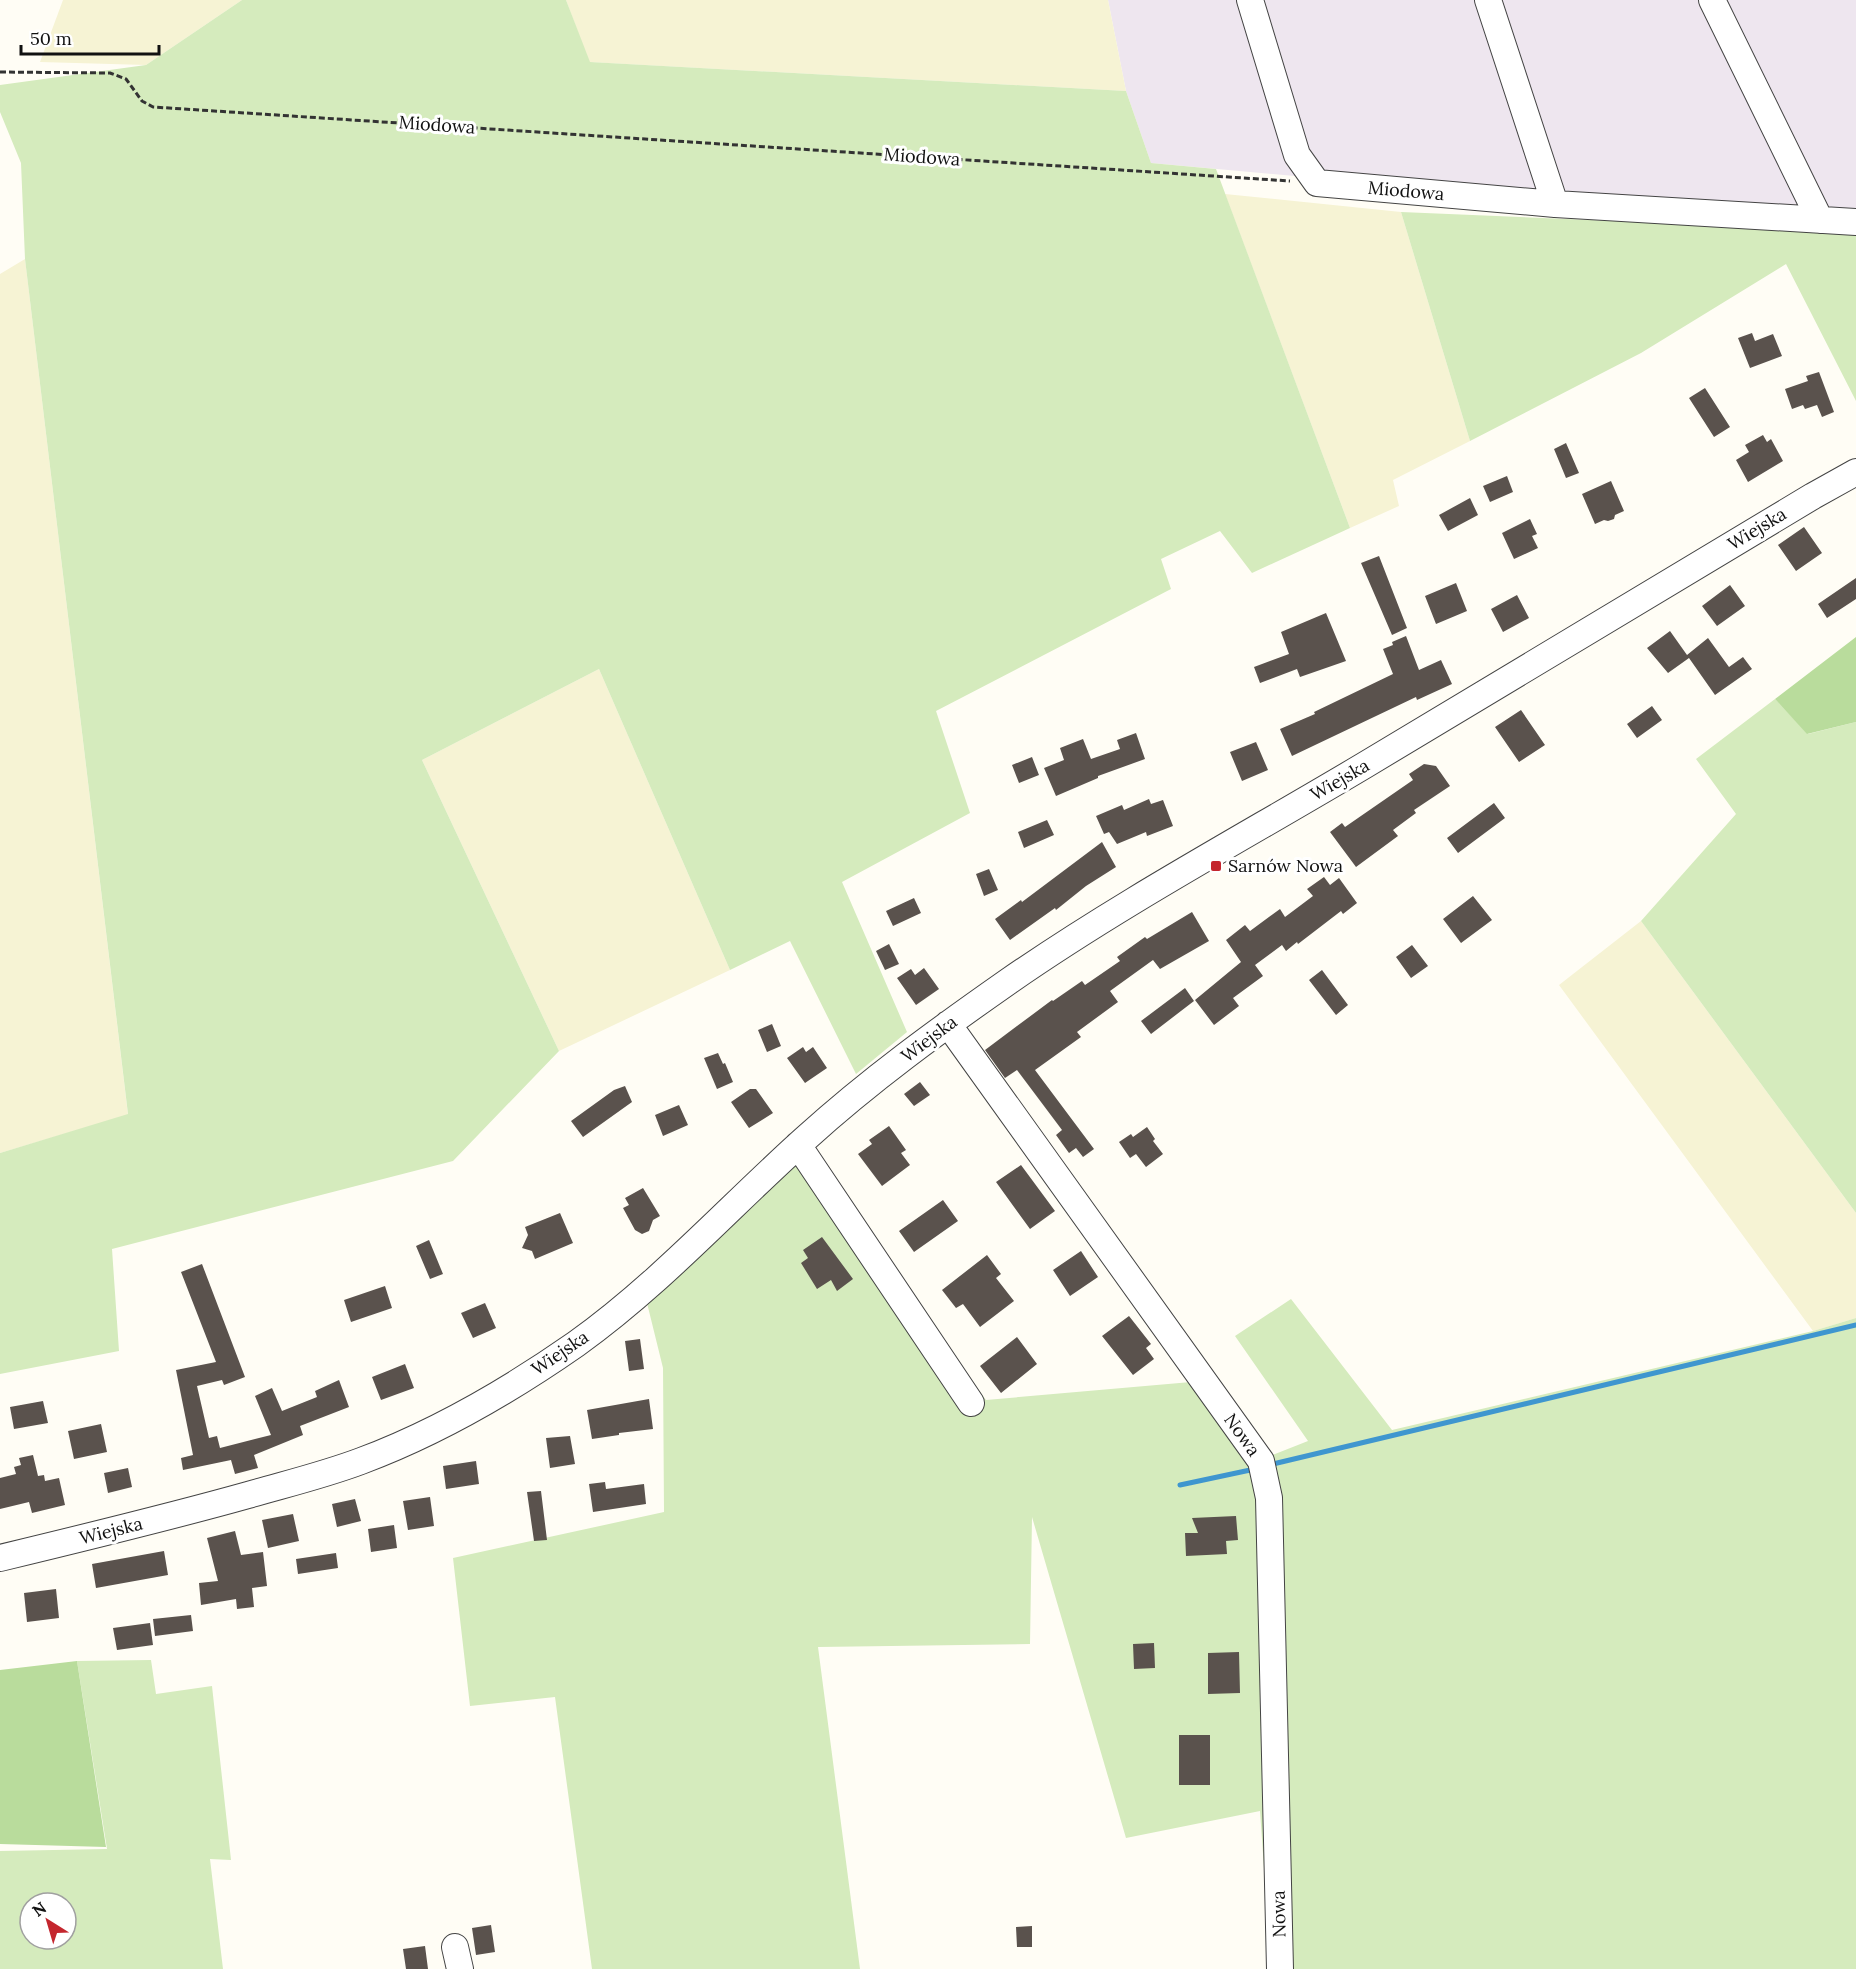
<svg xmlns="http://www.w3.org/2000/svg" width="1856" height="1969" font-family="Lora,serif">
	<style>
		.industrial { fill: #eee6ef }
		.farmland { fill: #f6f3d4 }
		.green { fill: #d5ebbd; fill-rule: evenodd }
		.forest { fill: #b9dc9c }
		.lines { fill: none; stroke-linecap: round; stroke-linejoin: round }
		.stream { stroke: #3f96cf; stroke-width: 5 }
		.building { fill: #5a524d }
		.minor-casing { stroke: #444; stroke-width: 28 }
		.path { stroke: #333; stroke-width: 3; stroke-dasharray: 6 3; stroke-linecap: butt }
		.minor { stroke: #fff; stroke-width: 26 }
		.poi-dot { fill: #c4262e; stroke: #fff; stroke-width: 2 }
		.labels { text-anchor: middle; stroke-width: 6; stroke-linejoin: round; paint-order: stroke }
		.street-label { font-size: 18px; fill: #111; stroke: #fff }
		.poi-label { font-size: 18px; fill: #111; stroke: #fff; text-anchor: start }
	</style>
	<rect width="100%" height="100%" fill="#fffdf5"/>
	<path class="industrial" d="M1108,0H1856V227L1151,163L1126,91Z"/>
	<path class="farmland" d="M63,0H242L146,65L40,62Z
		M566,0H1108L1126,91L589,62Z
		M1225,194L1401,212L1470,441L1393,480L1399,506L1350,528Z
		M25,259L128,1115L0,1153V274Z
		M599,669L730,970L559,1051L422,760Z
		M1641,921L1856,1213V1318L1813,1331L1559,985Z"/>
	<path class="green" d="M242,0H566L590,62L1126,91L1151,163L1216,169L1350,528L1252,573L1220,531L1161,559L1171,589L936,711L970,813L842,882L907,1032L856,1074L790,941L730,970L599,669L422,760L559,1051L453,1161L112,1249L119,1351L0,1374V1153L128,1114L25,259L21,163L0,112V85L146,65Z
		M1401,212L1856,231V401L1786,264L1641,353L1470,441Z
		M1775,699L1808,734L1856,722V1213L1641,921L1736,814L1696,759Z
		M802,1161L986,1400L1214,1380L1270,1456L1308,1441L1235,1336L1291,1299L1392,1430L1813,1331L1856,1318V1969H1271L1260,1811L1126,1838L1032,1517L1030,1644L818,1647L860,1969H592L555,1697L470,1706L453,1558L664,1512L663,1368L647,1303L749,1202Z
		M151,1660L156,1694L212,1686L231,1860L210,1859L223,1969H0V1851L107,1849L77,1661ZM30,1903H66V1939H30Z"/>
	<path class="forest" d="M1856,637V722L1807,734L1775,699Z
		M77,1661L106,1847L0,1844V1670Z"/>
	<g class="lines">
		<path class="stream" d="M1273,1464L1856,1325
			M1180,1485L1255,1469"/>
	</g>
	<path class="building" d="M1752,333L1755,341L1773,334L1782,356L1750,368L1738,338Z
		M1819,372L1834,412L1822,417L1817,405L1805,409L1803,405L1792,409L1785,389L1808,381L1806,376Z
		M1705,388L1730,427L1714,437L1689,398Z
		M1763,435L1767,442L1771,439L1783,461L1748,482L1736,460L1749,452L1745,445Z
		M1566,443L1579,473L1566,478L1554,449Z
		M1507,476L1513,492L1490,502L1483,486Z
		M1611,481L1624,511L1615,515L1614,519L1608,521L1604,520L1595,524L1582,494Z
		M1470,498L1478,515L1448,531L1439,515Z
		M1530,519L1537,534L1532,536L1538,548L1514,559L1502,533Z
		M1804,527L1822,553L1796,571L1778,545Z
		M1379,556L1407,628L1392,635L1361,563Z
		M1856,578V599L1827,618L1818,604Z
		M1456,583L1467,611L1436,624L1425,596Z
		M1730,585L1745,606L1717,626L1702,606Z
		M1517,595L1529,618L1503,632L1491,609Z
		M1326,613L1346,661L1300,677L1297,669L1260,683L1254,667L1289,654L1281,632Z
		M1670,631L1687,655L1708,638L1729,667L1743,657L1752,669L1715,695L1689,658L1668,673L1647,648Z
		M1406,636L1419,670L1441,660L1452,684L1417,700L1416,697L1292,756L1280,729L1315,714L1314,712L1393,674L1383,649L1393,645L1392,642Z
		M1652,706L1662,720L1637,738L1627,724Z
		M1521,710L1545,745L1519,762L1495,727Z
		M1136,733L1145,759L1098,776V778L1056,796L1044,768L1064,760L1060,748L1083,739L1091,759L1120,749L1117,740Z
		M1256,742L1268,770L1242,781L1230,752Z
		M1032,757L1039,775L1019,783L1012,765Z
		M1424,764L1436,766L1450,786L1414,810L1416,813L1393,830L1398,836L1356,867L1330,832L1342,823L1345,827L1413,780L1409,774Z
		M1149,799L1151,804L1163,800L1173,826L1147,836L1146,832L1117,844L1109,832L1104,834L1096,816L1122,805L1124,810Z
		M1494,803L1505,818L1458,853L1447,838Z
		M1047,820L1054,835L1024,848L1018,832Z
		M1102,842L1116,867L1086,886L1056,910L1055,908L1010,940L995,919L1021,900L1022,902Z
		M989,869L998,890L984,896L976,874Z
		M1324,877L1330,885L1339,878L1357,903L1343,914L1341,911L1298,944L1297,942L1286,951L1282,945L1255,965L1263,976L1233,998L1239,1006L1214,1025L1195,1000L1241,962L1226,940L1245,925L1250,931L1280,909L1285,917L1313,896L1307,889Z
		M1473,896L1492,920L1461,943L1443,919Z
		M914,898L921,913L893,926L886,911Z
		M1192,912L1209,941L1160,969L1153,960L1110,991L1118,1002L1077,1032L1081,1037L1035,1070L1094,1149L1083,1157L1076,1148L1069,1153L1056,1135L1062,1130L1017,1070L1005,1078L985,1050L1052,1000L1053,1001L1082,981L1085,985L1120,961L1117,957L1145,937L1147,939Z
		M889,944L899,964L885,970L876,951Z
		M1412,945L1428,966L1411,978L1396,957Z
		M924,968L939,989L916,1005L897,978L911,969L915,975Z
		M1322,970L1348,1005L1336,1015L1309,980Z
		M1185,988L1194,1001L1151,1034L1141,1021Z
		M772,1024L781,1046L767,1052L758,1030Z
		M803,1047L806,1052L813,1047L827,1068L805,1083L787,1058Z
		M718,1053L723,1064L725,1063L733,1082L717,1089L704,1058Z
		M920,1082L930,1095L914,1106L904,1094Z
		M625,1086L632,1102L583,1137L571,1121L614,1090Z
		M750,1089H756L773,1113L749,1128L731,1102Z
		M679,1105L688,1125L663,1136L655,1115Z
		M889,1126L906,1150L901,1153L910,1165L882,1186L858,1154L872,1144L869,1140Z
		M1147,1127L1155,1139L1153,1141L1163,1154L1146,1167L1136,1154L1130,1158L1119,1142L1131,1134L1133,1137Z
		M1021,1165L1055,1211L1030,1229L996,1182Z
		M643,1188L660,1216L653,1220L649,1231L642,1234L635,1230L623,1208L629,1205L625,1198Z
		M943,1200L958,1221L914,1252L899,1231Z
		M560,1213L573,1243L535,1259L532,1251L522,1248L528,1235L525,1227Z
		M822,1237L853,1279L837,1291L831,1280L817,1289L801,1263L808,1258L803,1250Z
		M429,1240L443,1274L430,1279L416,1246Z
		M1081,1251L1098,1277L1070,1296L1053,1270Z
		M987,1255L1001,1274L996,1278L1014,1301L980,1327L963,1304L956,1308L942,1290Z
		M202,1264L245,1377L224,1385L222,1380L197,1386L209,1438L217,1436L220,1448L271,1435L255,1396L272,1388L282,1411L317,1397L315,1391L339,1380L349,1407L300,1426L303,1435L254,1455L258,1468L235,1474L231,1460L183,1470L181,1458L193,1455L176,1370L216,1362L181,1272Z
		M385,1286L392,1308L351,1322L344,1300Z
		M485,1303L496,1328L473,1338L461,1313Z
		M1129,1316L1151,1344L1146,1348L1154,1359L1133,1375L1102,1336Z
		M1017,1337L1037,1364L1001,1393L980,1366Z
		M640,1339L644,1369L629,1371L625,1341Z
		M405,1364L414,1388L381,1400L372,1377Z
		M649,1399L653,1429L619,1433V1435L592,1439L587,1410Z
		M43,1401L48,1423L14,1429L10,1407Z
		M101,1424L107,1452L74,1459L68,1431Z
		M570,1436L575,1464L550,1468L546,1438Z
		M33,1455L38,1476L44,1475L45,1481L59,1478L65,1505L32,1513L29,1502L0,1509V1478L16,1474L14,1467L21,1465L19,1458Z
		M476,1461L479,1484L446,1489L443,1466Z
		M128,1468L132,1487L108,1493L104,1473Z
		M605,1482L606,1489L644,1484L646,1504L593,1512L589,1484Z
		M541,1491L547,1540L534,1541L527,1492Z
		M430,1497L434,1526L408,1530L403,1501Z
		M355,1499L361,1521L337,1527L332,1504Z
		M293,1514L299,1541L268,1548L262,1520Z
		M1236,1516L1238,1540L1226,1541L1227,1554L1186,1556L1185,1533H1198L1192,1518Z
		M394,1525L397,1548L371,1552L368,1529Z
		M235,1531L241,1555L263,1552L267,1586L252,1588L254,1607L237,1609L236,1599L201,1605L199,1583L218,1581L207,1538Z
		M164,1551L168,1575L96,1588L92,1564Z
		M336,1553L338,1568L298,1574L296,1559Z
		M56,1589L59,1618L27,1622L24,1593Z
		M191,1615L193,1631L155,1636L153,1619Z
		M150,1623L153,1645L117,1650L113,1628Z
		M1154,1643L1155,1668L1134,1669L1133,1644Z
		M1239,1652L1240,1693L1208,1694V1653Z
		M1179,1735H1210V1785H1179Z
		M491,1925L495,1952L476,1955L472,1928Z
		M1032,1926V1947H1017L1016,1927Z
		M425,1946L428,1969H406L403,1949Z"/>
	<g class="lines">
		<defs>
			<path id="minor" d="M1250,0L1297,155L1317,183L1555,204L1856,222
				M1488,0L1555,204
				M1712,0L1820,220
				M948,1024L1261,1461L1269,1498L1280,1969
				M798,1145L971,1403
				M0,1558C83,1538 166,1518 248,1495C286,1484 324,1475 361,1461C436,1433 510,1390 576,1344C660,1284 730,1206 806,1138C870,1080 939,1030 1009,981C1123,902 1246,836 1365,765C1515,676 1663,585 1813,496L1856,472
				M455,1947L460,1969"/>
		</defs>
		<use href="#minor" class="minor-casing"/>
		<path class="path" d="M0,72L110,73L126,79L142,101L153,107L1290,181"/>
		<use href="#minor" class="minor"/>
	</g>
	<rect class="poi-dot" x="1210" y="860" width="12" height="12" rx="3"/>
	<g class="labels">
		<g class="street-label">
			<text transform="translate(437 125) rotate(4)" y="6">Miodowa</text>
			<text transform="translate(922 157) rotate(4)" y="6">Miodowa</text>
			<text transform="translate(1406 191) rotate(5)" y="6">Miodowa</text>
			<text transform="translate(1757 529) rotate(-31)" y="6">Wiejska</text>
			<text transform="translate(1340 780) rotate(-30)" y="6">Wiejska</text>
			<text transform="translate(929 1039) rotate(-37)" y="6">Wiejska</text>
			<text transform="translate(560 1353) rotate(-34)" y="6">Wiejska</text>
			<text transform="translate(1242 1435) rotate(54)" y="6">Nowa</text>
			<text transform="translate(111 1531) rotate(-14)" y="6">Wiejska</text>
			<text transform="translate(1279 1914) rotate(-91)" y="6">Nowa</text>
		</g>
		<g class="poi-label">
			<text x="1228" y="872">Sarnów Nowa</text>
		</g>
	</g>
	<g transform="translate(48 1921) rotate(323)"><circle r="28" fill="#ffffff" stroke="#a0a0a0" stroke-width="1.5"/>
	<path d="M0-4.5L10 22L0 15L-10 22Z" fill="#c4262e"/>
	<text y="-9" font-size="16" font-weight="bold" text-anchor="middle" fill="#111111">N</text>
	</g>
	<path d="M21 45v9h138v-9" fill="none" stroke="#111111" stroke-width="3"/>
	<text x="30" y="45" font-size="18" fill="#111111" stroke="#ffffff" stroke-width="4.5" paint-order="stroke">50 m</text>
</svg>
